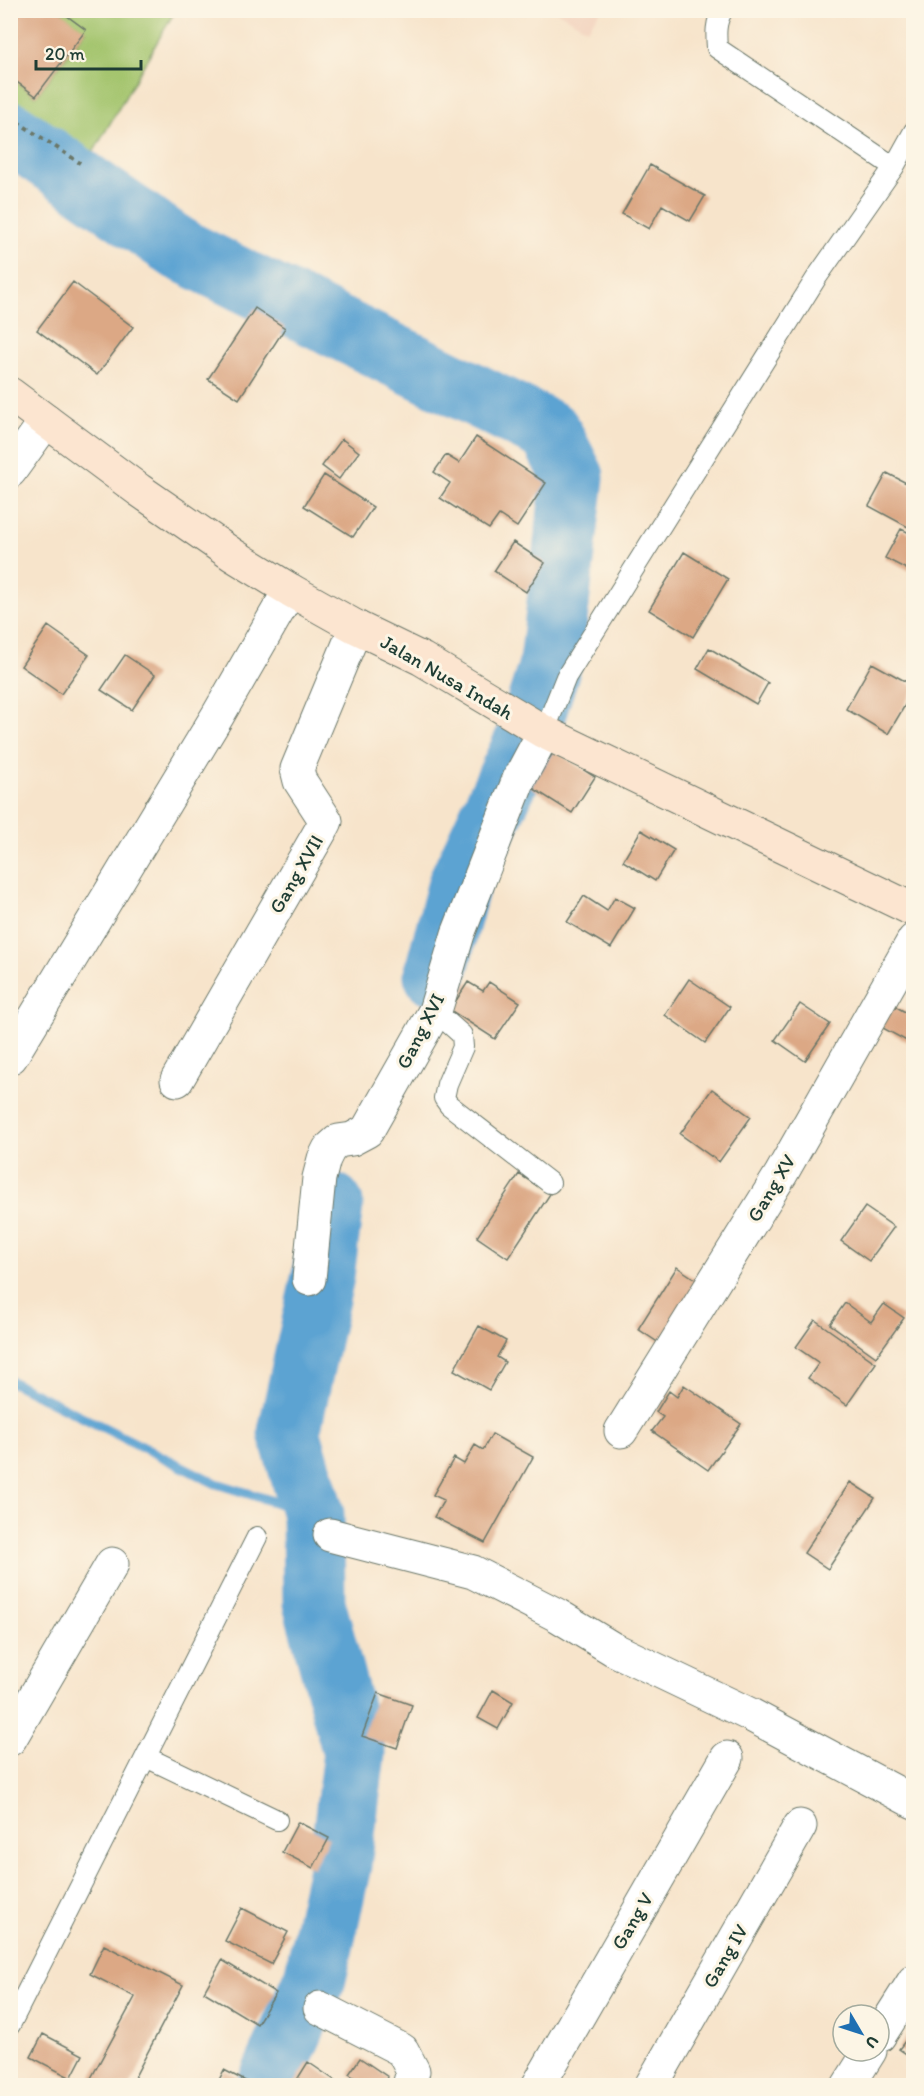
<svg xmlns="http://www.w3.org/2000/svg" width="924" height="2096" font-family="Itim,sans-serif">
	<style>
		.built { fill: #f3d4bf }
		.green { fill: #a4c56e; stroke: #628151; stroke-width: 1.5 }
		.water { fill: #5ba3d2; stroke: #3d7083; stroke-width: 1.5 }
		.lines { fill: none; stroke-linecap: round; stroke-linejoin: round }
		.stream { stroke: #5ba3d2; stroke-width: 10 }
		.river { stroke: #5ba3d2; stroke-width: 63 }
		.building { fill: #dca885 }
		.lane-casing { stroke: #6b7769; stroke-width: 22 }
		.street-casing { stroke: #6b7769; stroke-width: 35 }
		.secondary-casing { stroke: #6b7769; stroke-width: 35 }
		.path { stroke: #6b7769; stroke-width: 4; stroke-dasharray: 4.5 4.5; stroke-linecap: butt }
		.lane { stroke: #fff; stroke-width: 20 }
		.street { stroke: #fff; stroke-width: 33 }
		.secondary { stroke: #fce5d0; stroke-width: 33 }
		.labels { text-anchor: middle; stroke-width: 6; stroke-linejoin: round; paint-order: stroke }
		.street-label { font-size: 20px; fill: #1f3d34; stroke: #fcf5e5 }
	</style>
	<rect width="100%" height="100%" fill="#fcf5e5"/>
	<filter id="ink" filterUnits="userSpaceOnUse"><feTurbulence type="fractalNoise" baseFrequency=".0167" numOctaves="2"/><feDisplacementMap in="SourceGraphic" scale="12" xChannelSelector="R" yChannelSelector="G"/><feConvolveMatrix kernelMatrix="1 2 1 2 8 2 1 2 1" color-interpolation-filters="sRGB"/></filter>
	<filter id="wash" filterUnits="userSpaceOnUse"><feTurbulence type="fractalNoise" baseFrequency=".008" numOctaves="4" result="noise"/><feDisplacementMap in="SourceGraphic" scale="24" xChannelSelector="R" yChannelSelector="G"/><feGaussianBlur stdDeviation="1.35" result="paint"/><feColorMatrix in="noise" values="0 0 0 0 0 0 0 0 0 0 0 0 0 0 0 0 0 1.4 0 .05"/><feComposite in="paint" operator="in"/></filter>
	<g filter="url(#wash)">
		<rect width="100%" height="100%" fill="#f7e4cb"/>
		<path class="built" d="M556,11L601,10V11L587,29Z"/>
		<path class="green" d="M59,11H175L82,172L11,121L10,77L36,96L86,31Z"/>
		<path class="water" d="M11,121L82,172L71,186L11,148Z"/>
		<g class="lines">
			<path class="stream" d="M10,1381L215,1483L313,1514"/>
			<path class="river" d="M10,132L181,250L550,432L573,477L551,662L526,740L459,884L435,975
				M268,2086L315,1978L340,1865L354,1753L314,1603L313,1514L289,1432L323,1276L332,1204"/>
		</g>
		<g id="blocks">
			<path class="building" d="M10,10H59L86,30L36,96L10,77Z
				M650,165L705,196L690,221L662,205L649,229L622,214Z
				M73,282L133,327L97,375L37,330Z
				M255,308L285,328L239,399L208,379Z
				M476,437L546,483L517,527L499,515L489,529L440,498L450,483L434,472L446,455L459,463Z
				M342,439L359,452L339,479L322,466Z
				M887,473L914,487V516L908,527L869,506Z
				M324,475L373,507L353,537L304,506Z
				M901,529L914,535V573L885,558Z
				M513,542L545,563L526,592L494,571Z
				M684,552L728,579L693,637L649,610Z
				M48,626L89,655L61,694L21,666Z
				M709,648L768,683L756,704L697,669Z
				M125,655L155,675L132,710L101,690Z
				M872,663L914,686V690L888,734L846,709Z
				M554,751L595,777L572,813L531,787Z
				M641,830L674,850L655,881L623,861Z
				M584,896L607,911L615,897L635,908L611,948L567,922Z
				M689,979L730,1007L705,1043L665,1015Z
				M468,982L483,991L489,982L520,1002L495,1039L450,1010Z
				M800,1004L830,1024L805,1061L775,1040Z
				M893,1005L914,1017V1045L881,1027Z
				M712,1089L751,1117L719,1162L680,1134Z
				M519,1174L550,1194L508,1258L477,1237Z
				M865,1207L894,1227L869,1261L841,1241Z
				M677,1267L707,1287L668,1349L638,1329Z
				M845,1303L871,1322L884,1304L904,1318L876,1357L830,1324Z
				M815,1320L876,1363L847,1405L808,1378L819,1363L796,1347Z
				M479,1326L506,1341L497,1357L505,1362L489,1390L454,1370Z
				M684,1385L741,1424L708,1470L652,1431L663,1417L656,1412L669,1391L677,1397Z
				M492,1434L533,1457L485,1543L434,1517L444,1500L433,1495L454,1458L464,1464L475,1445L483,1450Z
				M850,1482L875,1498L828,1569L804,1553Z
				M493,1690L513,1702L498,1729L478,1718Z
				M378,1693L412,1705L397,1748L362,1736Z
				M298,1822L329,1838L313,1868L282,1852Z
				M242,1908L288,1932L271,1964L225,1941Z
				M104,1945L183,1985L130,2086H100L90,2080L135,1997L90,1974Z
				M222,1960L276,1993L257,2024L204,1992Z
				M914,2029V2059L899,2049Z
				M43,2034L83,2055L71,2078L31,2057Z
				M360,2058L388,2077L383,2086H367L349,2074Z
				M308,2062L343,2086H293Z
				M224,2070L255,2086H216Z"/>
		</g>
	</g>
	<g filter="url(#ink)">
		<use href="#blocks" fill-opacity="0" stroke="#6b7769" stroke-width="1.5"/>
		<g class="lines">
			<defs>
				<path id="lane" d="M723,10C715,22 716,35 717,48L894,167
					M544,732L566,677L817,277L894,167L914,131
					M435,1011L462,1035L463,1047L447,1084L444,1098L449,1105L550,1183
					M146,1757L277,1820
					M10,2025L257,1537"/>
				<path id="street" d="M10,471L46,421
					M11,1057L218,715L290,590
					M177,1080L324,825L326,821L300,781L297,769L356,627
					M309,1279L319,1178L324,1159L329,1149L338,1141L352,1139L367,1131L435,1011L458,934L519,779L544,732
					M621,1431L781,1174L914,940
					M330,1535L473,1572L557,1615L613,1649L751,1715L914,1802
					M10,1739L112,1564
					M320,2008L402,2050L413,2071L409,2086
					M879,2036L914,1981
					M538,2086L727,1758
					M651,2086L800,1826
					M848,2086L870,2051"/>
				<path id="secondary" d="M10,394L139,490L233,555L290,590L356,627L422,659L544,732L914,910"/>
			</defs>
			<use href="#lane" class="lane-casing"/>
			<use href="#street" class="street-casing"/>
			<use href="#secondary" class="secondary-casing"/>
			<path class="path" d="M10,117L80,163"/>
			<use href="#lane" class="lane"/>
			<use href="#street" class="street"/>
			<use href="#secondary" class="secondary"/>
		</g>
	</g>
	<g class="labels">
		<g class="street-label">
			<text transform="translate(447 677) rotate(30)" y="7">Jalan Nusa Indah</text>
			<text transform="translate(296 874) rotate(-60)" y="7">Gang XVII</text>
			<text transform="translate(420 1031) rotate(-63)" y="7">Gang XVI</text>
			<text transform="translate(771 1188) rotate(-59)" y="7">Gang XV</text>
			<text transform="translate(632 1921) rotate(-60)" y="7">Gang V</text>
			<text transform="translate(725 1956) rotate(-60)" y="7">Gang IV</text>
		</g>
	</g>
	<rect width="924" height="2096" fill="none" stroke="#fcf5e5" stroke-width="36"/>
	<g transform="translate(861 2033) rotate(129)"><circle r="28" fill="#fcf5e5" stroke="#a4ab9e" stroke-width="1.5"/>
	<path d="M0-4.5L10 22L0 15L-10 22Z" fill="#1f6fb2"/>
	<text y="-9" font-size="16" font-weight="bold" text-anchor="middle" fill="#1f3d34">U</text>
	</g>
	<path d="M36 60v9h105v-9" fill="none" stroke="#1f3d34" stroke-width="3"/>
	<text x="45" y="60" font-size="18" fill="#1f3d34" stroke="#fcf5e5" stroke-width="4.5" paint-order="stroke">20 m</text>
</svg>
